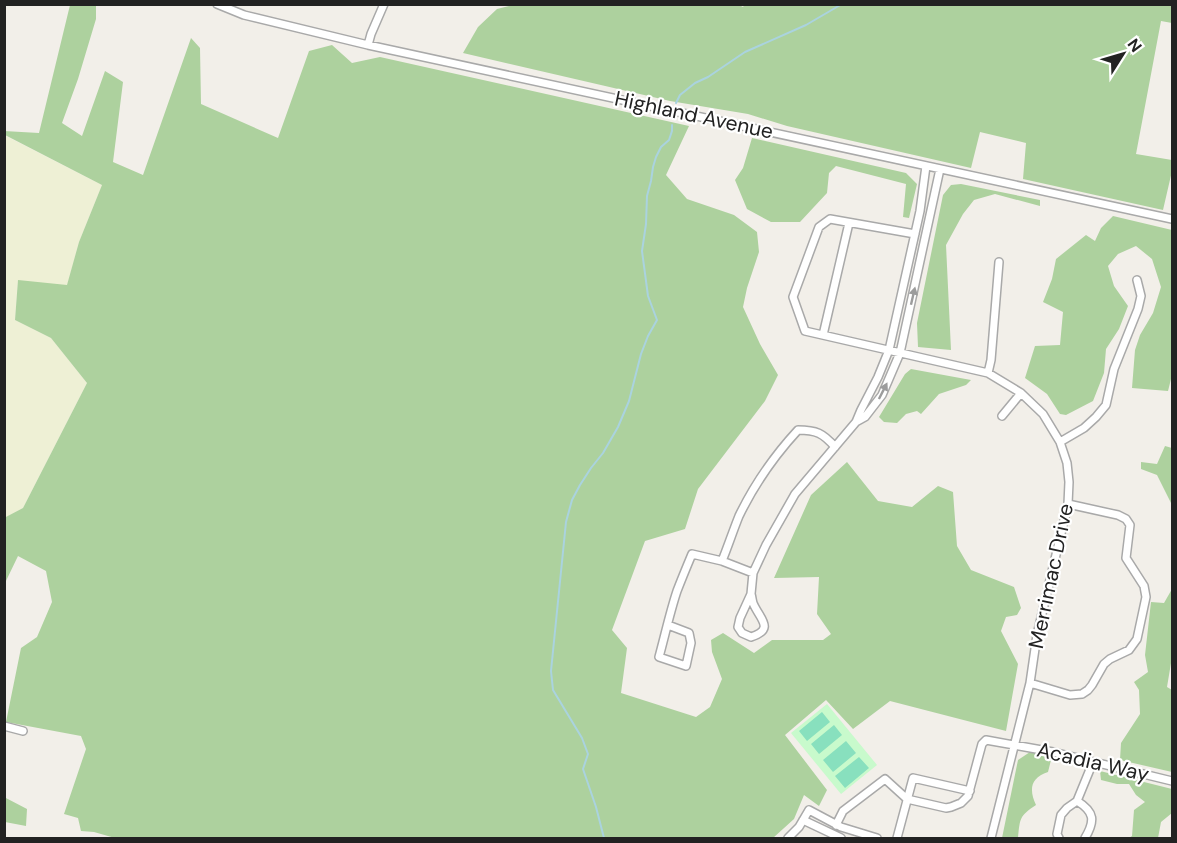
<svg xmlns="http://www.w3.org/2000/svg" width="1177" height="843" font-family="'DM Sans',sans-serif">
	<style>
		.farmland { fill: #eef0d5 }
		.forest { fill: #add19e }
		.park { fill: #c8facc }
		.pitch { fill: #88e0be }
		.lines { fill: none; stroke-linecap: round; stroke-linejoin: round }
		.stream { stroke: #aad3df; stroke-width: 2 }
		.minor-casing { stroke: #a9a9a9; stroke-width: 10 }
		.minor { stroke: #fff; stroke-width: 7 }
		.oneway { fill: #9c9c9c }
		.labels { text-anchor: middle; stroke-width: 4.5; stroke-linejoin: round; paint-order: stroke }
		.street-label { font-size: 21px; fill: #222; stroke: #fff }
	</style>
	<rect width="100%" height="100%" fill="#f2efe9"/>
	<path class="farmland" d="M4,135L102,185L79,242L67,286L18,281L15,320L51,338L87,383L23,508L5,518Z"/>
	<path class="forest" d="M96,4V19L78,79L62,123L82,136L105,71L123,82L113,162L143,175L191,38L200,48L201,104L278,138L309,51L332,45L352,63L380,57L689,126L666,175L687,199L734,215L757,232L759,252L747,288L743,307L760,344L778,375L765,401L698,489L685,529L645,541L612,630L627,648L621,693L696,717L710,707L722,679L712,652L711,640L723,633L754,653L772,640H823L831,634L817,614L819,577L774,578L811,495L847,462L878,501L912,507L938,486L953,492L957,546L971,570L1014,587L1021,608L1017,615L1006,617L1001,631L1018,664L1006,731L890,701L853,729L826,700L785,735L827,790L819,806L804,795L794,819L773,838H115L94,832L81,831L78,818L64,814L86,749L81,736L6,722L21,648L37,637L52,602L46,571L18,556L5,583L4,518L23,508L87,383L51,338L15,320L18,280L67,285L79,242L102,185L5,135L4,131L39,133L70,5Z
		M739,5L743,7L745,4L1172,5V23L1161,21L1136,154L1172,160V171L1163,210L1023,179L1026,143L980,132L971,168L787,126L748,114L670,101L463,53L478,27L497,9L513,5Z
		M752,138L906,173L917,184L909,218L903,217L906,184L836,166L829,173L827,193L800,222H771L747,209L735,180L743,168Z
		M961,184L1040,200V206L995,194L974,200L963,214L946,245L951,350L918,347L917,323L943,195L951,185Z
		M1113,216L1172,230V375L1168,391L1132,388L1135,350L1140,335L1153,313L1161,287L1152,259L1136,246L1118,254L1108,266L1114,286L1128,306L1119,329L1106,349L1104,373L1093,401L1066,415L1060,414L1047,394L1025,378L1035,346L1060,345L1063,312L1043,302L1052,279L1056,259L1086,235L1095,241L1101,228Z
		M911,369L971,380L966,385L939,394L921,414L917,411L906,414L897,423L884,422L879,417L905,374Z
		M1165,446L1172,448V505L1157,475L1141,469V462L1157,464Z
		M1172,589V657L1167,687L1172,690V772L1120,760L1121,743L1140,714L1139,690L1134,682L1148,672L1145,655L1151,602L1164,603Z
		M1030,752L1052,756L1048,772C1030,778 1029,790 1036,805C1019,816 1020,819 1018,838H1002L1018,760Z
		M1100,771L1172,789V813L1161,822L1158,838H1129L1132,836L1134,810L1145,802L1136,795L1129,784H1117L1101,780Z
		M4,797L27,809L26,826L5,822Z"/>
	<path class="park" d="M827,704L877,765L841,794L791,733Z"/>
	<path class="pitch" d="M822,712L830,722L807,741L799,731Z
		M834,725L842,735L819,754L811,744Z
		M846,741L856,753L833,772L823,760Z
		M859,757L869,768L845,788L835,776Z"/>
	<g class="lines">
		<path class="stream" d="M676,103L680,95L695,83L708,77L745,52L806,25L842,4
			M604,838L596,807L583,769L588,754L582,738L553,690L551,671L566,522L572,500L580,485L591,468L603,453L618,427L629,401L641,354L648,336L657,320L648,296L642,251L646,224L647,196L651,181L653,167L656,157L661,147L669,140L672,131V125"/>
		<defs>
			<path id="minor" d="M217,4L244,15L368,45L1172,219
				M368,45L371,34L384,4
				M915,234L830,219L819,227L793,297L805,331L988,373L1021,393L1043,414L1060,442L1067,463L1069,482L1068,504L1037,635L1030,683L991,838
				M823,335L849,223
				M988,373L991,360L999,262
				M1002,416L1021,393
				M856,422L861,410L878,377L889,350L920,211L926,166
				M1060,442L1084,428L1096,417L1106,405L1114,369L1138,309L1141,296L1137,280
				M753,573L722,561C728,546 733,531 739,516C754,485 774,456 798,430C816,430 823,433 835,447
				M751,594C752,597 752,600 753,603C759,618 776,629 751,637L742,633L738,627L740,618L751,594L753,573L766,545L795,494L856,422L865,417L882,395L900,353L940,169
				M668,625L689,633L691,643L686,666L659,657C665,635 670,612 677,591C682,578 687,566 692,554L722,561
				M1030,683L1070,695L1082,694L1088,690L1092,685L1104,664L1110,659L1129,650L1137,639L1146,597L1144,586L1126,558L1130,525L1126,519L1118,515L1068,504
				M4,726L23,731
				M1077,801C1095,812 1095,821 1085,838
				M803,820L841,838
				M836,825L843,811L885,779L907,799L946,808L951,807L961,803L968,796L982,744L986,740L1053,752L1172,781
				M788,838L799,827L809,810L841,827L877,838
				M897,838L913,778L970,791
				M1059,838L1057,834L1061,815L1067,808L1077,801L1093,762"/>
		</defs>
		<use href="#minor" class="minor-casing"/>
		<use href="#minor" class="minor"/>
	</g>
	<defs><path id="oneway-solid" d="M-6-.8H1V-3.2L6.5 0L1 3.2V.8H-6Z" transform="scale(1.5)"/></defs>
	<g class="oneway">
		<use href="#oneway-solid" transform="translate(913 296) rotate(-77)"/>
		<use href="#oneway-solid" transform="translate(883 391) rotate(-63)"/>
	</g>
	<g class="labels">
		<g class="street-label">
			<text transform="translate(694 115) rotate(12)" y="7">Highland Avenue</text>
			<text transform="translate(1051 576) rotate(-78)" y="7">Merrimac Drive</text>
			<text transform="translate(1093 762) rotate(13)" y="7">Acadia Way</text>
		</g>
	</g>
	<rect width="1177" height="843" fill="none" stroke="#222222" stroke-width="12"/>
	<g transform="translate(1123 54) rotate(53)" stroke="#ffffff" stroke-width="4.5" paint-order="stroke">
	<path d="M0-4.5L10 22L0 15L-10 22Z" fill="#222222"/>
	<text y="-9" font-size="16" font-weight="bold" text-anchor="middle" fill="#222222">N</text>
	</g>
</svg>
